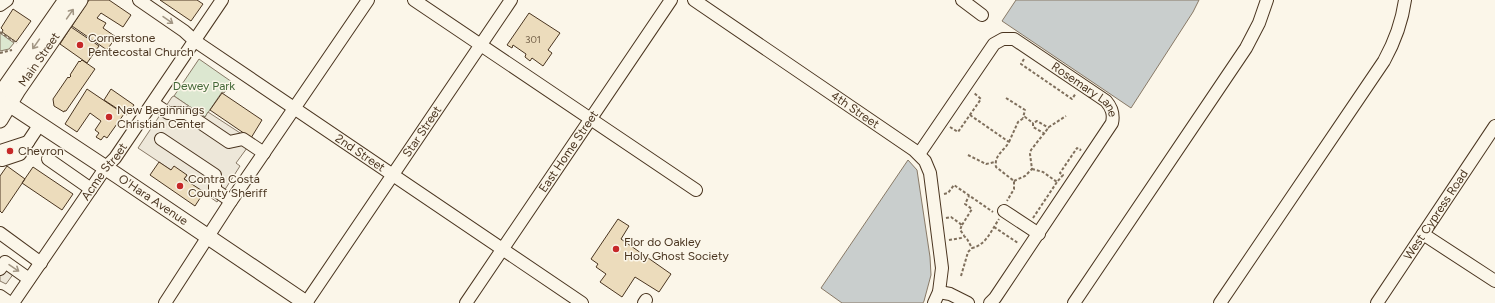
<svg xmlns="http://www.w3.org/2000/svg" width="1495" height="303" font-family="Figtree,sans-serif">
	<style>
		.green { fill: #dce7d0; stroke: #887966 }
		.parking { fill: #ede7d9; stroke: #887966 }
		.water { fill: #c9cecd; stroke: #887966 }
		.building { fill: #ecdcbc; stroke: #4a3520 }
		.lines { fill: none; stroke-linecap: round; stroke-linejoin: round }
		.minor-casing { stroke: #4a3520; stroke-width: 14 }
		.major-casing { stroke: #4a3520; stroke-width: 17 }
		.path { stroke: #7f6f5c; stroke-width: 2; stroke-dasharray: 3 2; stroke-linecap: butt }
		.minor { stroke: #fbf6e9; stroke-width: 12 }
		.major { stroke: #fbf6e9; stroke-width: 15 }
		.oneway { stroke: #a29684 }
		.poi-dot { fill: #c62828; stroke: #fbf6e9; stroke-width: 1.5 }
		.labels { text-anchor: middle; stroke-width: 3; stroke-linejoin: round; paint-order: stroke }
		.number-label { font-size: 10px; fill: #725f47 }
		.poi-label { font-size: 12px; fill: #4a3520; stroke: #fbf6e9; text-anchor: start }
		.street-label { font-size: 12px; fill: #4a3520; stroke: #fbf6e9 }
		.park-label { font-size: 12px; fill: #436837; stroke: #fbf6e9 }
	</style>
	<rect width="100%" height="100%" fill="#fbf6e9"/>
	<path class="green" d="M0,33L14,43L9,49L0,51Z
		M199,59L232,82L224,93L222,92L205,117L174,96Z"/>
	<path class="parking" d="M174,96L205,117L208,112L257,144L247,148L236,163L240,166L217,202L184,179L187,175L171,170L138,148L172,97Z
		M0,258L21,272L14,273L6,284L0,281Z"/>
	<path class="water" d="M1016,0H1199L1193,12L1131,108L1002,21Z
		M908,160L917,170L930,257L931,275L924,301L923,303H842L821,288Z"/>
	<path class="building" d="M89,0H109L131,15L123,27L101,13L97,18L106,23L103,28L116,37L107,50L72,26Z
		M160,0H197L203,4L191,21Z
		M13,9L31,21L16,42L2,32L3,30L1,28Z
		M529,13L560,33L548,50L552,53L543,66L532,58L530,61L525,57L526,54L513,45L512,48L507,45Z
		M71,27L99,46L87,63L60,44Z
		M82,60L95,69L66,111H64V112L54,106L53,99L68,77L69,78L71,76L70,75L79,61L80,62Z
		M87,89L124,114L107,138L104,136L101,140L96,137L99,133L95,130L101,121L90,113L77,132L65,124Z
		M111,89L134,105L127,115L104,100Z
		M222,93L262,120L251,138L210,110Z
		M159,162L171,170L174,166L187,175L184,179L204,192L195,206L150,175Z
		M7,166L25,179L2,213L0,211V176Z
		M33,167L73,194L62,210L22,183Z
		M618,219L629,226L621,239L671,274L659,292L635,277L622,297L600,282L606,274L596,267L598,264L591,259Z"/>
	<g class="lines">
		<defs>
			<g id="minor">
				<path id="s1" d="M139,0L184,31L195,41L582,303"/>
				<path d="M414,0L696,190"/>
				<path id="s2" d="M694,0L914,150L925,161L930,173L942,268L939,292L934,303"/>
				<path d="M962,0L982,15"/>
				<path d="M0,5L7,0"/>
				<path d="M153,103L168,113H186L229,142L243,139L264,153"/>
				<path d="M161,139L215,175V190L231,201"/>
				<path d="M0,151L28,142"/>
				<path id="s3" d="M919,154L994,44L1003,39H1014L1106,101C1112,108 1114,114 1112,123L995,298L990,303"/>
				<path d="M0,159L2,160L20,154L40,124"/>
				<path d="M48,159L91,189"/>
				<path d="M1004,211L1039,234"/>
				<path d="M0,233L41,263"/>
				<path d="M1423,234L1495,281"/>
				<path d="M0,269L5,262L29,279"/>
				<path d="M939,292L950,294L968,303"/>
				<path d="M0,296L10,303"/>
				<path id="s4" d="M13,303L106,167L115,158L222,0"/>
				<path d="M165,303L231,201L368,0"/>
				<path id="s5" d="M306,303L511,0"/>
				<path id="s6" d="M466,303L671,0"/>
				<path d="M644,303L646,300"/>
				<path d="M1074,303L1246,48L1259,23L1267,0"/>
				<path d="M1220,303L1384,61C1395,41 1402,22 1405,0"/>
				<path id="s7" d="M1377,303L1495,126"/>
			</g>
			<g id="major">
				<path d="M0,95L66,0"/>
				<path id="s8" d="M0,98L118,176L306,303"/>
				<path id="s9" d="M0,120L18,90L80,0"/>
			</g>
		</defs>
		<use href="#minor" class="minor-casing"/>
		<use href="#major" class="major-casing"/>
		<path class="path" d="M0,32L17,43
			M0,53L12,50
			M1024,59L1021,64L1072,99L1076,93
			M1006,98L1025,110L1023,118
			M970,115L1009,142C1004,151 994,155 996,167L1014,181V189L1007,201
			M950,127L958,132L981,99L974,93
			M1045,134L1033,127V123L1037,121L1049,128
			M1009,142L1018,122L1025,117L1033,123
			M968,155L986,164L995,162
			M1032,169L1043,172L1057,182L1063,175L1060,173L1077,148L1080,150L1081,149
			M1014,181L1025,176L1032,169L1030,154L1031,150L1049,127L1066,116
			M944,194L948,193L954,185L993,212
			M946,218L951,217L962,225L960,230L964,235
			M1033,218L1057,182
			M962,225L972,209L965,204L969,196
			M994,227L1018,243
			M949,240L961,238L964,236L967,239L972,248C986,245 991,231 999,219
			M961,276L968,252L972,248"/>
		<use href="#minor" class="minor"/>
		<use href="#major" class="major"/>
	</g>
	<defs><path id="oneway-shaft" d="M-6 0H5M1.5-3L5.5 0L1.5 3" fill="none" stroke-width="1.6" stroke-linecap="round" stroke-linejoin="round"/></defs>
	<g class="oneway">
		<use href="#oneway-shaft" transform="translate(70 14) rotate(-55)"/>
		<use href="#oneway-shaft" transform="translate(168 20) rotate(35)"/>
		<use href="#oneway-shaft" transform="translate(36 44) rotate(125)"/>
		<use href="#oneway-shaft" transform="translate(14 268) rotate(34)"/>
	</g>
	<g class="poi-dot">
		<circle cx="80" cy="45" r="4"/>
		<circle cx="109" cy="117" r="4"/>
		<circle cx="10" cy="151" r="4"/>
		<circle cx="180" cy="186" r="4"/>
		<circle cx="616" cy="249" r="4"/>
	</g>
	<g class="labels">
		<g class="number-label">
			<text x="533" y="43">301</text>
		</g>
		<g class="poi-label">
			<text x="88" y="42">Cornerstone<tspan x="88" dy="14">Pentecostal Church</tspan></text>
			<text x="117" y="114">New Beginnings<tspan x="117" dy="14">Christian Center</tspan></text>
			<text x="18" y="155">Chevron</text>
			<text x="188" y="183">Contra Costa<tspan x="188" dy="14">County Sheriff</tspan></text>
			<text x="624" y="246">Flor do Oakley<tspan x="624" dy="14">Holy Ghost Society</tspan></text>
		</g>
		<g class="street-label">
			<text dy="4" stroke="none"><textPath href="#s9" startOffset="72">Main Street</textPath></text>
			<text dy="4" stroke="none"><textPath href="#s3" startOffset="242">Rosemary Lane</textPath></text>
			<text dy="4" stroke="none"><textPath href="#s2" startOffset="195">4th Street</textPath></text>
			<text dy="4" stroke="none"><textPath href="#s5" startOffset="207">Star Street</textPath></text>
			<text dy="4" stroke="none"><textPath href="#s6" startOffset="183">East Home Street</textPath></text>
			<text dy="4" stroke="none"><textPath href="#s1" startOffset="269">2nd Street</textPath></text>
			<text dy="4" stroke="none"><textPath href="#s4" startOffset="160">Acme Street</textPath></text>
			<text dy="4" stroke="none"><textPath href="#s8" startOffset="184">O'Hara Avenue</textPath></text>
			<text dy="4" stroke="none"><textPath href="#s7" startOffset="106">West Cypress Road</textPath></text>
		</g>
		<g class="park-label">
			<text x="204" y="90">Dewey Park</text>
		</g>
	</g>
</svg>
